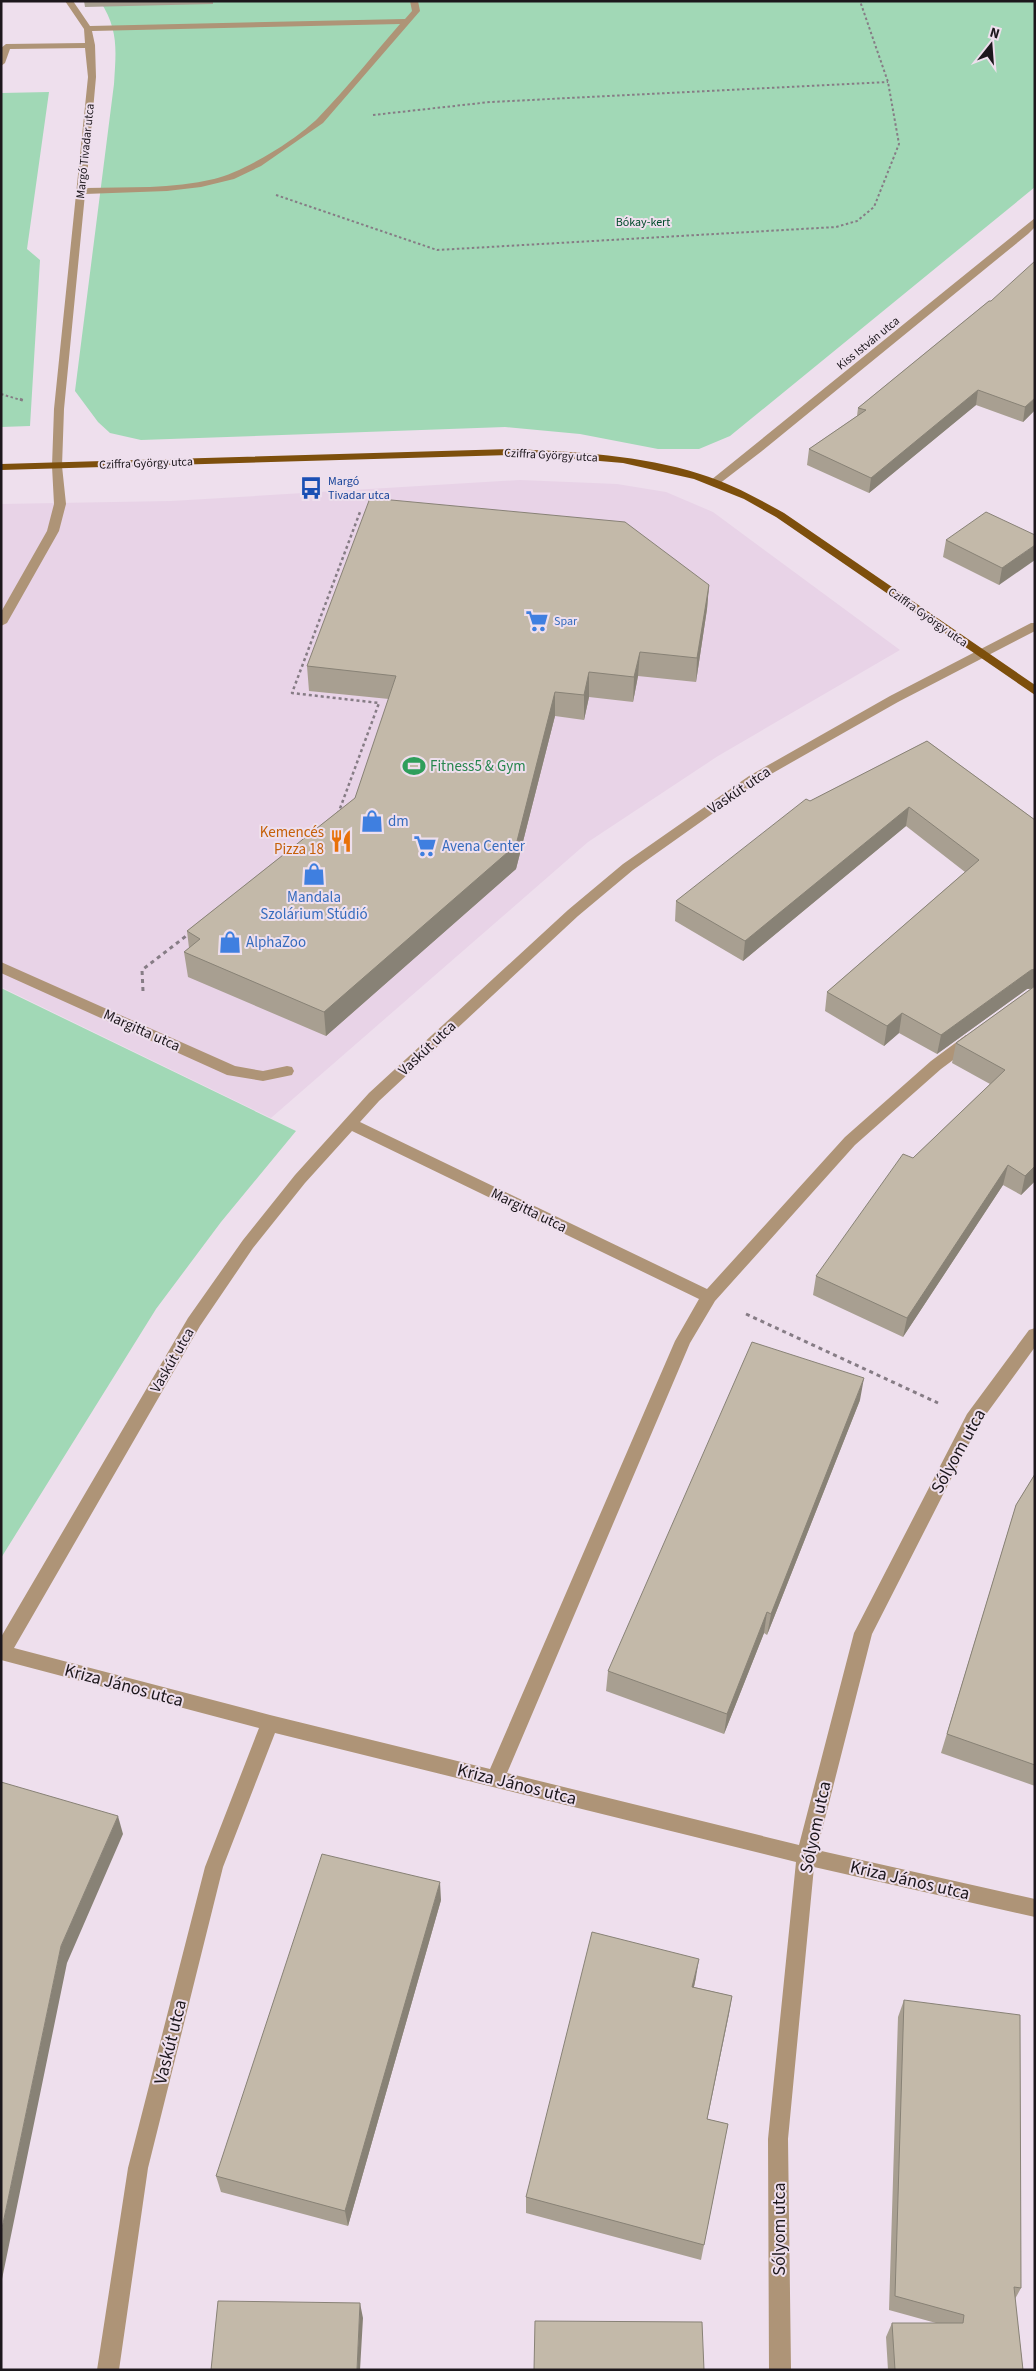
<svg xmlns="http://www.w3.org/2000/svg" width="1036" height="2371" font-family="'Source Sans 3',sans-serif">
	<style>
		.built { fill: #e8d3e7 }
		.green { fill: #a1d8b6 }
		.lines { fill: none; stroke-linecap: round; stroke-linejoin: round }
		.path-far2 { stroke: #867c85; stroke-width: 2; stroke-dasharray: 2.5 2.5; stroke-linecap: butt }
		.path-far1 { stroke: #867c85; stroke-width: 2.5; stroke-dasharray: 3 3; stroke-linecap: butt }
		.path { stroke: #867c85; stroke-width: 3; stroke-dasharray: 4 4; stroke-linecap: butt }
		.minor { fill: #ae9477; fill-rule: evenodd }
		.major { fill: #7d4f0c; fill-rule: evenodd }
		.wall { fill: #a89f91 }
		.shaded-wall { fill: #888276 }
		.building { fill: #c3b9a9; stroke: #888276 }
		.labels { text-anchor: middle; stroke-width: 4; stroke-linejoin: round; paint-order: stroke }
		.far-street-label { font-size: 12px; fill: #1c171c; stroke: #eedfed }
		.far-park-label { font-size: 12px; fill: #004b2b; stroke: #eedfed }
		.far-transit-label { font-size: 12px; fill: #164399; stroke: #eedfed; text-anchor: start }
		.far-shop-label { font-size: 12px; fill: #366cbe; stroke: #eedfed; text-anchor: start }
		.leisure-label { font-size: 15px; fill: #27864d; stroke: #eedfed; text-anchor: start }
		.street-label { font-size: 15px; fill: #1c171c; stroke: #eedfed }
		.shop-label { font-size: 15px; fill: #366cbe; stroke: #eedfed; text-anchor: start }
		.food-label { font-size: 15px; fill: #c56008; stroke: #eedfed; text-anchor: end }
		.near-street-label { font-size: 18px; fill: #1c171c; stroke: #eedfed }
	</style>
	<rect width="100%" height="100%" fill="#eedfed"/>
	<path class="built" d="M520,480L617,484L666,492L713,512L900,650L718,756L588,842L271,1118L1,987V504L171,501Z"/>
	<path class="green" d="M100,1H1035V187L730,436L699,449H658L580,434L505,427L141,440L110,433L98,422L75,391L114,84C116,51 119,30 100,1Z
		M49,92L27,249L40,260L30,426L1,427V93Z
		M1,988L296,1131L221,1222L156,1309L1,1558Z"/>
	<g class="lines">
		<path class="path-far2" d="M373,115L490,102L888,82
			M276,195L437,250L836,227L857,221L874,207L899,144L888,82L860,1
			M1,394L24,401"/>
		<path class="path-far1" d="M20,399L25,401
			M338,814L379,703L292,693L360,512"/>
		<path class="path" d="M143,991L142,970L190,933
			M746,1314L938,1403"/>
		<path class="minor" d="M65,1H73L90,26L405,19L412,11L410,1H418L420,11L323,123L261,166L234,179L201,187L167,191L85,194L64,409L62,466L66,504L59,531L7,623L1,626V612L47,531L54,504L52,466L54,409L88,77L85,48L10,49L5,63L1,66V48L6,44L85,43L84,29ZM400,24C373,55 347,88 318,118C296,140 244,172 214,179C172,189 128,187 86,188L96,77L95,45L92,31Z
			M1035,218V227L1028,234L762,451L719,484H711V480Z
			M1031,623H1035V631L898,702L757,782L633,870L578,916L379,1101L360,1122L707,1289L845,1137L931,1061L966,1035H976L978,1039L976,1043L941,1069L855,1145L715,1301L690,1343L507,1773L799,1845L854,1633L967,1414L1029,1330L1035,1328V1347L979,1424L872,1634L817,1850L1035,1899V1917L814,1867L788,2139L791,2370H769L768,2139L796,1862L275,1733L223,1867L148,2168L119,2370H97L128,2168L205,1867L259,1728L1,1660V1637L188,1318L243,1240L295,1175L369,1093L568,910L623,864L749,776L890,696ZM352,1131L699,1299L675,1341L490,1769L270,1715L14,1648L200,1326L253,1248L305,1183Z
			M1,962L235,1066L263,1071L287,1066L292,1067L294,1071L292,1075L263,1081L227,1075L1,973Z"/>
		<path class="major" d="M514,449C576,452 641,455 700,474C730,483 757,498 784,513L1035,685V695L776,517L744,499L694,479L623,463L553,457L514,455L1,470V464Z"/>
	</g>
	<path class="wall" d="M84,1H213V4L85,7Z
		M989,301L1035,410L1023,422L976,405L869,493L807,465L809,449L857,416L858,408Z
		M1035,535L999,585L943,557L946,540Z
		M709,585L707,609L696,682L638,676L633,702L589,697L584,720L555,716L516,869L326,1036L188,977L184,952L189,948L187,931L355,798L389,699L309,691L307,666Z
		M927,741L1035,820V1181L1021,1195L1003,1185L903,1337L813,1295L816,1276L913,1158L990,1084L952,1063L956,1043L1031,989H1027L937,1054L899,1033L884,1046L825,1011L827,992L965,872L906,826L743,961L675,921L676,901L810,801Z
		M860,1400L767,1635L764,1633L724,1734L606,1691L608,1671Z
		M1035,1474V1786L941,1753L1016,1505Z
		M441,1900L348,2226L221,2192L216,2176Z
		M696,1977L694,1987L732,1996L707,2119L728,2124L701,2260L526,2213V2197Z
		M904,2000L1021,2288L1015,2299L1023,2370H888L886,2337L892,2323H936L889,2310L898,2017Z"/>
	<path class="shaded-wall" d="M978,390L976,405L869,493L871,478Z
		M1035,398V410L1023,422L1025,407Z
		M1035,545V560L999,585L1002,568Z
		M709,585L707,609L696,682L697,658Z
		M640,652L638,676L633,702L634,677Z
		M589,672V697L584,720V695Z
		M555,692V716L516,869L326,1036L324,1012Z
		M909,807L906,826L743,961L745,941Z
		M1035,969V988L1027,989L937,1054L941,1035L1031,970Z
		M902,1013L899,1033L884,1046L887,1026Z
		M1008,1165L1003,1185L903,1337L907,1318Z
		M1035,1166V1181L1021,1195L1025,1176Z
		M864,1378L860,1400L767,1635L771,1614Z
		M767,1612L764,1633L724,1734L727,1714Z
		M118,1816L123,1834L67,1963L1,2284V2233L61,1946Z
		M440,1882L441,1900L348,2226L345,2211Z
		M699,1959L696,1977L690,2005L692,1987Z
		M732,1996L729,2014L704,2135L707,2119Z
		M360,2303L363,2318L360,2370H357Z"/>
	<path class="building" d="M1035,261V398L1025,407L978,390L871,478L809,449L866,410L858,408L989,301H991Z
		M370,498L625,522L709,585L697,658L640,652L634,677L589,672L584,695L555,692L516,845L324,1012L184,952L200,939L187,931L355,798L396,676L307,666Z
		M986,512L1035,535V545L1002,568L946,540Z
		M927,741L1035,820V969L1031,970L941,1035L902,1013L887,1026L827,992L979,860L909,807L745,941L676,901L806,799L810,801Z
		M1035,986V1166L1025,1176L1008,1165L907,1318L816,1276L903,1154L913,1158L1005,1070L956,1043Z
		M752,1342L864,1378L771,1614L767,1612L727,1714L608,1671Z
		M1035,1474V1765L947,1734L1016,1505Z
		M1,1782L118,1816L61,1946L1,2233Z
		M322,1854L440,1882L345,2211L216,2176Z
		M592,1932L699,1959L692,1987L732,1996L707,2119L728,2124L704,2245L526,2197Z
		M904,2000L1020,2015L1021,2288L1014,2287L1023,2370H895L892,2323H963L964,2315L895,2296Z
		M218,2301L360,2303L357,2370H211Z
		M535,2321L702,2322L704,2370H534Z"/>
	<defs>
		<symbol id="bus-bare" viewBox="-9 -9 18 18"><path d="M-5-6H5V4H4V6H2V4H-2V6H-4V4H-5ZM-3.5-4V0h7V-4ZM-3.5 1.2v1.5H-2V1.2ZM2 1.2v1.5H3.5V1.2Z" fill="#1a4fb4" stroke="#eedfed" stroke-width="2.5" paint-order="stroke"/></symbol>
		<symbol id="supermarket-bare" viewBox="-9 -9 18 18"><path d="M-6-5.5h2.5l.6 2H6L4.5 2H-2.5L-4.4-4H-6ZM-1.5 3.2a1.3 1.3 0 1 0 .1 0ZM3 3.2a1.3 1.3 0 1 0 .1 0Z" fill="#3f7fe0" stroke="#eedfed" stroke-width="2.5" paint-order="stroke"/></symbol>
		<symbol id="stadium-bare" viewBox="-9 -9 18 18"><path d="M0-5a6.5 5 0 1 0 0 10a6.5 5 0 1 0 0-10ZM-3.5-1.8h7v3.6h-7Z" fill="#2e9e5b" stroke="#eedfed" stroke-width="2.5" paint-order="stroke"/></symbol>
		<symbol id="shop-bare" viewBox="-9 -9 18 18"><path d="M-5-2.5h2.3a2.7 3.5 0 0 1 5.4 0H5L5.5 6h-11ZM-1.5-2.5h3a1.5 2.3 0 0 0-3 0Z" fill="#3f7fe0" stroke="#eedfed" stroke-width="2.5" paint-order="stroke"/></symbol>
		<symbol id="restaurant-bare" viewBox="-9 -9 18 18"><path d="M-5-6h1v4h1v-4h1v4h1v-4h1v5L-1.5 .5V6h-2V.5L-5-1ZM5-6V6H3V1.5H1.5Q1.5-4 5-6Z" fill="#e8710a" stroke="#eedfed" stroke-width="2.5" paint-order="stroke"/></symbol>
	</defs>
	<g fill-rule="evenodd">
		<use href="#bus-bare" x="295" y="472" width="32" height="32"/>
		<use href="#supermarket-bare" x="521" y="605" width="32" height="32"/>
		<use href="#stadium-bare" x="398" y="750" width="32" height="32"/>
		<use href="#shop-bare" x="356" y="805" width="32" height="32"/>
		<use href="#restaurant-bare" x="325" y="825" width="32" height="32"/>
		<use href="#supermarket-bare" x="409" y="830" width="32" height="32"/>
		<use href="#shop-bare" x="298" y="858" width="32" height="32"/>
		<use href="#shop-bare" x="214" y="926" width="32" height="32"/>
	</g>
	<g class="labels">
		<g class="far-street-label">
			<text transform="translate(85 151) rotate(-84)" y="4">Margó Tivadar utca</text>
			<text transform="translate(868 343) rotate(-39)" y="4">Kiss István utca</text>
			<text transform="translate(551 455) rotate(3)" y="4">Cziffra György utca</text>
			<text transform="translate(146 463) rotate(-2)" y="4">Cziffra György utca</text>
			<text transform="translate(928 617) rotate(35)" y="4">Cziffra György utca</text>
		</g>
		<g class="far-park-label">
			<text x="643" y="226">Bókay-kert</text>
		</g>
		<g class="far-transit-label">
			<text x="328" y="485">Margó<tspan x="328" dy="14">Tivadar utca</tspan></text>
		</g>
		<g class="far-shop-label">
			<text x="554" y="625">Spar</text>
		</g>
		<g class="leisure-label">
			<text x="430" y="771">Fitness5 &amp; Gym</text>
		</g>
		<g class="street-label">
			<text transform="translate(739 790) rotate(-34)" y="5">Vaskút utca</text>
			<text transform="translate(142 1030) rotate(24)" y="5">Margitta utca</text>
			<text transform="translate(427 1048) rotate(-43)" y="5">Vaskút utca</text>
			<text transform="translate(529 1210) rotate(26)" y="5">Margitta utca</text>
			<text transform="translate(172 1360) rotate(-60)" y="5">Vaskút utca</text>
		</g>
		<g class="shop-label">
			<text x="388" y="826">dm</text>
			<text x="442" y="851">Avena Center</text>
			<text x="314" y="902" text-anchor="middle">Mandala<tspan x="314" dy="17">Szolárium Stúdió</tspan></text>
			<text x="246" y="947">AlphaZoo</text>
		</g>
		<g class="food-label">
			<text x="324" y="837">Kemencés<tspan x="324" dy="17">Pizza 18</tspan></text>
		</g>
		<g class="near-street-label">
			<text transform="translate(958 1451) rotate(-61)" y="6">Sólyom utca</text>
			<text transform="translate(124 1685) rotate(15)" y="6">Kriza János utca</text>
			<text transform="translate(517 1784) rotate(14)" y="6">Kriza János utca</text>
			<text transform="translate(815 1827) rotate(-78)" y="6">Sólyom utca</text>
			<text transform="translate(910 1880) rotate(13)" y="6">Kriza János utca</text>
			<text transform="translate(170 2042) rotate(-76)" y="6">Vaskút utca</text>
			<text transform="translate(779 2229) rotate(-90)" y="6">Sólyom utca</text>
		</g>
	</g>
	<rect width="1036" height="2371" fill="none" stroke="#1c171c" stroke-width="5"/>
	<g transform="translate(991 45) rotate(17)" stroke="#eedfed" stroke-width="4" paint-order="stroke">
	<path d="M0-4L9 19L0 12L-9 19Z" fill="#1c171c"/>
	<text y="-8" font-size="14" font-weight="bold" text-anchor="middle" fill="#1c171c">N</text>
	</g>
</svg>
